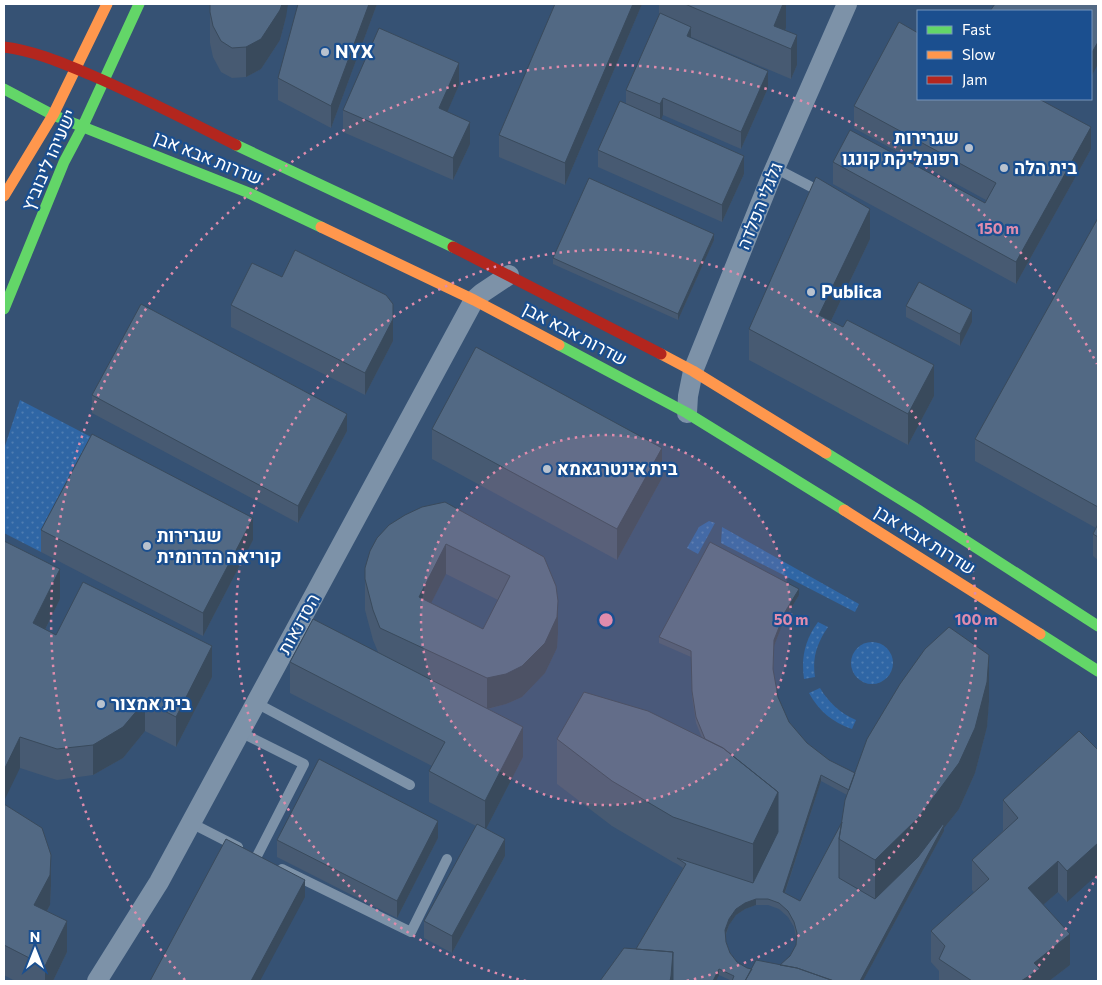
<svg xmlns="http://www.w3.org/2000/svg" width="1102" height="985" font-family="Commissioner,Heebo,sans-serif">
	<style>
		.grass { fill: url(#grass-dots) }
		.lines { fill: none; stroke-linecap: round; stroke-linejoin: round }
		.lane { stroke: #7d92a8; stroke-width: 10 }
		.street { stroke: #7d92a8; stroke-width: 20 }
		.fast { stroke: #63d668; stroke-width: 11 }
		.slow { stroke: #ff974d; stroke-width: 11 }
		.jam { stroke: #b3261e; stroke-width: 11 }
		.wall { fill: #475a72; fill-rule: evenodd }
		.shaded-wall { fill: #394a5c }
		.building { fill: #526984; stroke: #394a5c; fill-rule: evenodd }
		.ring { fill: none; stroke: #e08cad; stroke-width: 2.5; stroke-dasharray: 2.5 5 }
		.poi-dot { fill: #b9c2ce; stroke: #1b4f8f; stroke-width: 2 }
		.labels { text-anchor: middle; stroke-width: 4.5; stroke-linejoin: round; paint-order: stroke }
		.poi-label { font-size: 18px; font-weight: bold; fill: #fff; stroke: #1b4f8f; text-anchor: start }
		.street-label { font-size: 18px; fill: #fff; stroke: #1b4f8f }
		.centre { fill: #e08cad; stroke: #1b4f8f; stroke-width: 2.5 }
		.ring-label { font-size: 15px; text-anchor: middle; font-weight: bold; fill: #e08cad; stroke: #1b4f8f; stroke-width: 4.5; stroke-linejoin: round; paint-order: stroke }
	</style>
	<defs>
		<pattern id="grass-dots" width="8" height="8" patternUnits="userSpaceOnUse" patternTransform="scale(1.25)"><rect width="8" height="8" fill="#2f66a5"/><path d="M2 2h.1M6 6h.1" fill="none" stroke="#4e7db2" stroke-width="1.8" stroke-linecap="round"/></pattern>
	</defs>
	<rect width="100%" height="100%" fill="#365274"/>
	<path class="grass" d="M20,400L118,451L92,456L41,552L4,533V449Z
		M709,521L715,523L698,554L687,548L699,527Z
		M722,527L859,604L855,612L721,543Z
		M818,622L828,627C817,643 812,658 815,677L804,679C801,657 805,640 818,622Z
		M851 663a21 21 0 1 1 42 0a21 21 0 1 1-42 0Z
		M820,688C829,703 840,713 856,720L852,729C832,722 819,711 809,693Z"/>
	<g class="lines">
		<path class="lane" d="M775,168L823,193
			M256,703L410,785
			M240,732L304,764L257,856
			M191,823L238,847
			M282,869L411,932L447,859"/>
		<path class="street" d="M687,413L688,396L693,371L772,175L847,4
			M97,981L159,882L474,300L482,293L509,275"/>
		<path class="fast" d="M4,89L53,115L249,193L321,227
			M236,145L453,247
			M4,309L64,162L82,128L139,4
			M559,345L687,413L844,510
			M826,453L918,510L1098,626
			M1040,634L1098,671"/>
		<path class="slow" d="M4,196L53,115L107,4
			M321,227L474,300L559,345
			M661,354L693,371L826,453
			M844,510L1040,634"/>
		<path class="jam" d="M4,47C35,51 62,63 91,75C140,96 188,121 236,145
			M453,247L661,354"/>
	</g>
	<path class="wall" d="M210,4L286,17L280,40L261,69L246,77L232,78L221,72L213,57L210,43Z
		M377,4L331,128L278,100V78Z
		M555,4H642L565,185L499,157V135Z
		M659,4H786V28L785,30L797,65L791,79L691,37V38L768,88L741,149L663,115L661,119L744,174L722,222L598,167V150L626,104V90L659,15Z
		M459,85L447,112L470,144L453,180L343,132V110Z
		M854,106L1091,149L1016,284L833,184V162L985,203L986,200L854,128Z
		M1098,218V560L1093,556V534L1096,528L975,461V439Z
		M870,239L831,321L843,327L934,396L908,445L749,360V329Z
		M714,240L678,320L553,264V258Z
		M231,305L393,341L365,395L231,327Z
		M906,306L972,322L960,346L906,317Z
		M92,395L347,431L298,523L92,413Z
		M432,429L662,478L617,560L432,459Z
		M389,525L544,557L558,632L557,648L545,673L522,697L506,704L488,709L523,757L486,829L505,856L452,953L424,938V921L476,826L429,802V771L432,766L290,693V662L378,652L373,640L365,610V568ZM446,574L498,600L483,629L431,603Z
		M41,530L253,540L203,636L41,552Z
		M4,541L60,599L45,630L56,635L212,677L176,747L145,731L123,758L93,775L57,780L20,768Z
		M799,595L785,618L774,646L773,670L778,697L789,722L807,743L829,760L855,773L989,701L987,727L975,773L959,809L944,828V831L863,981H732L719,975L636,949L683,868L677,864L673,862L612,826L557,784V739L702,738L696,723L692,697L691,657L659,643V637ZM821,781L847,795L842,822L800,901L785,893ZM756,905H768L779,909L788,917L794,927L796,937V945L790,956L780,965L752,969L747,968L737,962L730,953L726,942V935L729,925L736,915L745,909Z
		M1079,731L1067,902L1058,892L1043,905L1070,965L1049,981H939V971L931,962V931L974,892L972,890V860L1003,831V800Z
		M4,804L51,885L50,905L47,911L67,952L53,981H15L4,975Z
		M438,838L397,918L277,857V840Z"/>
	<path class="shaded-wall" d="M282,4H288L286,17L280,40L261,69L246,77V47Z
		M369,4H377L331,128V106Z
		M633,4H642L565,185V163Z
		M783,4H786V28L779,44L774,26Z
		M691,27V44L687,36Z
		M797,35V65L791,79V49Z
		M1098,42V64L1091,77V54Z
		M459,63V85L439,131V108Z
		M768,71V88L741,149V132Z
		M663,98V115L660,122V104Z
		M470,122V144L453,180V158Z
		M1091,127V149L1016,284V262Z
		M744,156V174L722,222V205Z
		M870,209V239L819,346V315Z
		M714,234V240L678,320V314Z
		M972,310V322L960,346V334Z
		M393,319V341L365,395V373Z
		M934,365V396L908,445V414Z
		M347,414V431L298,523V506Z
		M662,448V478L617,560V529Z
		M253,518V540L203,636V613Z
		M446,544V574L419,627V597Z
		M60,569V599L33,654V623Z
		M799,589V595L785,618L774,646V640L785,612Z
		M558,601V632L557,648L545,673L522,697L506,704L487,709V678Z
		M212,646V677L176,747V717Z
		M989,655V701L987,727L975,773L959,809L944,828V831L863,981H860L875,905V860Z
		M145,701V731L123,758L93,775V745Z
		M523,727V757L485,831V801Z
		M20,737V768L4,801V770Z
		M821,775V781L783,898V892Z
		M778,792V838L753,889V844Z
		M438,821V838L397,918V901Z
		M505,839V856L452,953V936Z
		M1098,843V874L1067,902V871Z
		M51,855V885L50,905L34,935V905Z
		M1058,861V892L1028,918V888Z
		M305,880V897L260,981H251Z
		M756,899V905L745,909L736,915L729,925L725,936V930L729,919L736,909L745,903Z
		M67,921V952L53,981H45V966Z
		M1070,934V965L1049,981H1021L1034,963Z
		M673,952V981H670Z
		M719,969V975L716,981H713Z"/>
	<path class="building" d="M210,4H282L280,10L261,39L246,47L232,48L221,41L213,26L210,12Z
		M298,4H369L331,106L278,78Z
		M555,4H633L565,163L499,135Z
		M685,4H783L774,26L797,35L791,49Z
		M995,4H1098V42L1091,54V11H990Z
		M660,13L691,27L687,36L768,71L741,132L663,98L660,104L626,90Z
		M899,22L918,33V99H1039L1091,127L1016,262L833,162L850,130L985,203L996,183L854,106Z
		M379,28L459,63L439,108L470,122L453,158L343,110Z
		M620,101L744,156L722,205L598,150Z
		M816,177L870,209L819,315L843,327L847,320L934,365L908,414L749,329Z
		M589,178L714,234L678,314L553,258Z
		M1098,218V507L975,439Z
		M295,250L386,295L393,304V319L365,373L231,305L252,263L282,277Z
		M919,282L972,310L960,334L906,306Z
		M141,304L347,414L298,506L92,395Z
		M476,347L662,448L617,529L432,429Z
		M92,434L253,518L203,613L41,530Z
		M445,502L544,557L556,586L558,601L557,617L545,643L522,666L506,674L487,678L380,628L373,610L365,579V568L370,551L377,538L389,525L405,515L422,507ZM446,544L510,576L483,629L419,597Z
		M1098,524V537L1093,534Z
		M4,541L60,569L33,623L56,635L83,582L212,646L176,717L145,701L123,727L93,745L57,749L20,737L4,770Z
		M710,542L799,589L785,612L774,640L773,669L778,697L789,722L807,743L829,760L855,773L849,790L821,775L783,892L800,901L842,822L839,839V878L875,899L918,857L943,824L944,825L860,981H834L797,968L780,965L790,956L796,945L797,933L794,922L788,911L779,903L768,899H756L745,903L736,909L729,919L725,930L726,942L730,953L737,962L747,968L752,969L745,981H732L734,976L719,969L713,981H673V952L636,949L686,864L677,858L753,883L778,832V792L723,748L705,739L696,717L692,691L691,651L659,637Z
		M313,619L523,727L485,801L429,771L445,742L290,662Z
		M949,627L989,655L987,682L975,728L959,763L918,818L875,860L839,839L845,800L867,739L900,684L925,649Z
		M584,692L648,711L723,748L778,792L753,844L673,817L612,781L557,739Z
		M1079,731L1098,750V843L1067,871L1058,861L1028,888L1070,934L1034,963L1040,969L1021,981H972L939,959L945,946L931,931L989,879L972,860L1018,818L1003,800Z
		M319,759L438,821L397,901L277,840Z
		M4,804L42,828L51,855L50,875L34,905L67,921L45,966L4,945Z
		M477,824L505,839L452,936L424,921Z
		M226,839L305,880L251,981H150Z
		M624,948L673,952L671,976L670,981H600Z
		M756,960L797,968L834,981H745Z"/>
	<circle cx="606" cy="620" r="185" fill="#e08cad" fill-opacity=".12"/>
	<g class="ring">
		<circle cx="606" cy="620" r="185"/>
		<path d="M526 981A370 370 0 1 1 686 981"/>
		<path d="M1097 876A554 554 0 0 1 1027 980M185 980A554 554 0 1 1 1097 364"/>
	</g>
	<g class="poi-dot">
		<circle cx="325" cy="52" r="5"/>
		<circle cx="969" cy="148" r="5"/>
		<circle cx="1004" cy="168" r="5"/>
		<circle cx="811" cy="292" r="5"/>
		<circle cx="547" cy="469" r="5"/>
		<circle cx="147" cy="546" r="5"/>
		<circle cx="101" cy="704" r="5"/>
	</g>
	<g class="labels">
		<g class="poi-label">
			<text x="335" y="58">NYX</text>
			<text x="959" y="144" text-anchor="end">שגרירות<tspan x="959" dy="21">רפובליקת קונגו</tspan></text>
			<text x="1014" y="174">בית הלה</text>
			<text x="821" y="298">Publica</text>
			<text x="557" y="475">בית אינטרגאמא</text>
			<text x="157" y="542">שגרירות<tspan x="157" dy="21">קוריאה הדרומית</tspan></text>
			<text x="111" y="710">בית אמצור</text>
		</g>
		<g class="street-label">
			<text transform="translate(208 158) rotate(22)" y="6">שדרות אבא אבן</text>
			<text transform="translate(49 160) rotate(-66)" y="6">ישעיהו ליבוביץ</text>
			<text transform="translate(760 206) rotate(-68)" y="6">גלגלי הפלדה</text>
			<text transform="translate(575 334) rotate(28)" y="6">שדרות אבא אבן</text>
			<text transform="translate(925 540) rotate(32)" y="6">שדרות אבא אבן</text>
			<text transform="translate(299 624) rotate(-61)" y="6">הסדנאות</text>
		</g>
	</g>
	<circle cx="606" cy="620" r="8" class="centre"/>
	<g class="ring-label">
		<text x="998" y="234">150 m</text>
		<text x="791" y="625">50 m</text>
		<text x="976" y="625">100 m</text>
	</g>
	<rect width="1102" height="985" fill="none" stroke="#ffffff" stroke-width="10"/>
	<rect x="917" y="10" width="175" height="90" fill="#1b4f8f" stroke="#7695bc"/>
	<rect x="927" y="26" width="25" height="8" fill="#63d668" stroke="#7695bc"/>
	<text x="962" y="35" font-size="15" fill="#ffffff">Fast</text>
	<rect x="927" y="51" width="25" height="8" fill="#ff974d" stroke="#7695bc"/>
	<text x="962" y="60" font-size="15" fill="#ffffff">Slow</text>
	<rect x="927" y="76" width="25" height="8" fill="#b3261e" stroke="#7695bc"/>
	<text x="962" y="85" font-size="15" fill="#ffffff">Jam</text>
	<g transform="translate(35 950)" stroke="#1b4f8f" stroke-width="4" paint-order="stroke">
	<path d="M0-4L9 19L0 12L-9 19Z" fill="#ffffff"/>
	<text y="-8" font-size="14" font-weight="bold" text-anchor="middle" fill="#ffffff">N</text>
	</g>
</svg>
